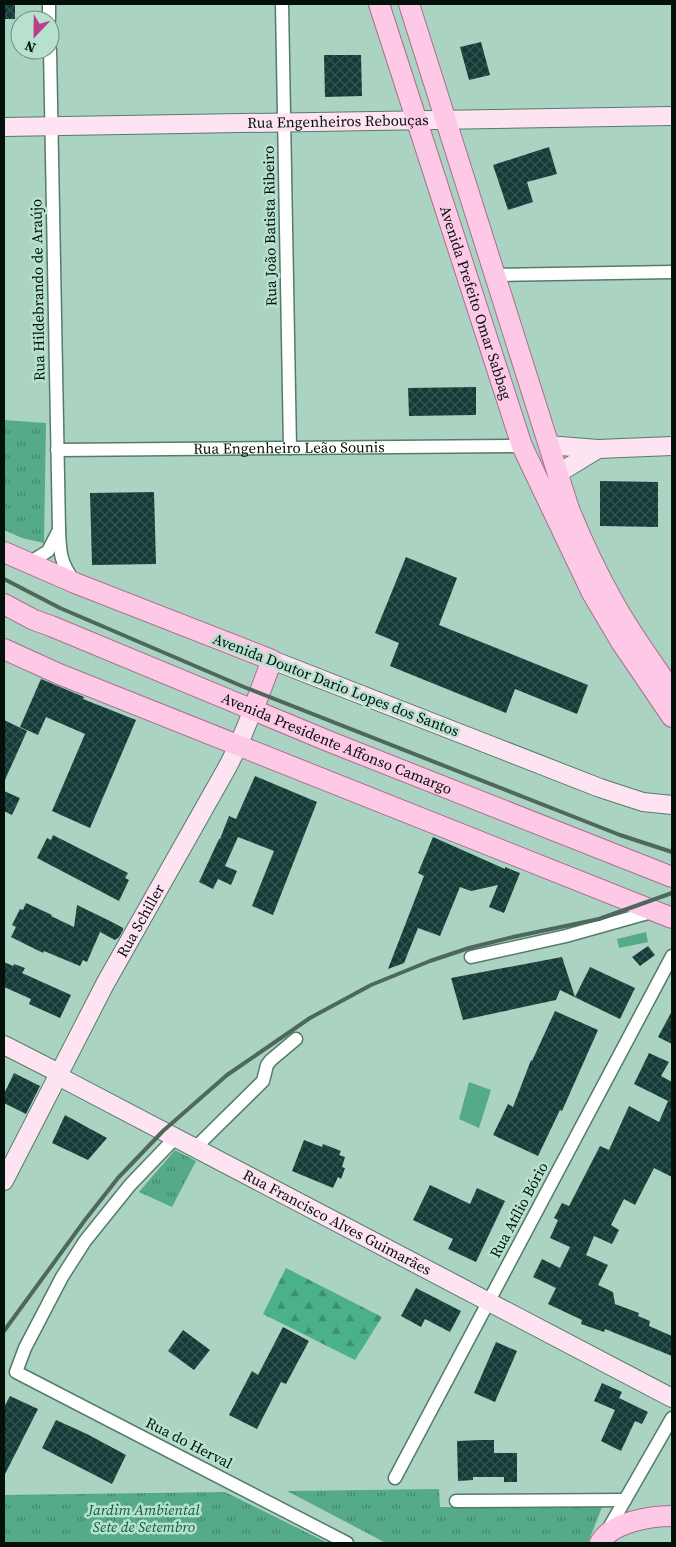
<svg xmlns="http://www.w3.org/2000/svg" width="676" height="1547" font-family="'Source Serif 4',serif">
	<style>
		.green { fill: #5a8 }
		.forest { fill: url(#forest-firs) }
		.park { fill: url(#park-tufts) }
		.building { fill: url(#building-cross-hatch) }
		.lines { fill: none; stroke-linecap: round; stroke-linejoin: round }
		.street-casing { stroke: #557b6a; stroke-width: 15 }
		.secondary-casing { stroke: #557b6a; stroke-width: 20 }
		.primary-casing { stroke: #a5718f; stroke-width: 22 }
		.street { stroke: #fff; stroke-width: 12 }
		.secondary { stroke: #fee4f3; stroke-width: 18 }
		.primary { stroke: #fdc9e6; stroke-width: 20 }
		.rail { stroke: #4e685c; stroke-width: 4 }
		.labels { text-anchor: middle; stroke-width: 5; stroke-linejoin: round; paint-order: stroke }
		.street-label { font-size: 15px; fill: #03110a; stroke: #b7e1ce }
		.park-label { font-size: 15px; font-style: italic; fill: #0b5d43; stroke: #b7e1ce }
	</style>
	<defs>
		<pattern id="forest-firs" width="22" height="20" patternUnits="userSpaceOnUse" patternTransform="scale(1.25)"><rect width="22" height="20" fill="#4bb18a"/><path d="M5 1l3.5 6h-7zM16 11l3.5 6h-7z" fill="#3c8f6f"/></pattern>
		<pattern id="park-tufts" width="24" height="20" patternUnits="userSpaceOnUse" patternTransform="scale(1.25)"><rect width="24" height="20" fill="#5a8"/><path d="M3 7l-1-3M5 7V3M7 7l1-3M15 17l-1-3M17 17v-4M19 17l1-3" fill="none" stroke="#44896d"/></pattern>
		<pattern id="building-cross-hatch" width="8" height="8" patternUnits="userSpaceOnUse" patternTransform="scale(1.25)"><rect width="8" height="8" fill="#143b37"/><path d="M0 0l8 8M0 8l8-8" fill="none" stroke="#345450"/></pattern>
	</defs>
	<rect width="100%" height="100%" fill="#abd3c1"/>
	<path class="green" d="M646,932L648,942L619,948L617,939Z
		M469,1082L491,1090L479,1128L459,1119Z"/>
	<path class="forest" d="M286,1268L382,1317L355,1360L263,1314Z"/>
	<path class="park" d="M4,420L46,423L44,543L22,538L4,530Z
		M175,1150L196,1161L172,1207L139,1192Z
		M439,1489L440,1507H602L588,1543H386L287,1491Z
		M225,1492L328,1543H4V1495Z"/>
	<path class="building" d="M4,4H15V19H4Z
		M481,42L490,75L469,80L460,47Z
		M324,55H361L362,96L325,97Z
		M549,147L557,174L527,182L533,202L508,210L493,165Z
		M476,387V415L409,416L408,388Z
		M600,481L658,482V527L600,526Z
		M154,492L156,564L92,565L90,493Z
		M406,557L457,578L439,625L588,685L577,714L515,689L506,713L390,666L399,643L375,633Z
		M41,679L84,697L83,699L136,720L90,828L52,811L85,734L46,717L38,735L20,727Z
		M4,720L27,731L4,782Z
		M255,776L317,802L273,915L252,906L274,851L238,837L225,866L237,871L231,885L218,879L213,889L199,882L219,839H220L229,816L236,819Z
		M4,791L20,798L12,815L4,811Z
		M53,835L128,873L125,878L129,880L119,901L37,858L47,838L51,840Z
		M433,837L505,869V867L520,873L504,913L489,907L498,885L471,891L460,887L440,936L418,928L404,963L388,969L424,876L418,873Z
		M26,903L52,915L51,916L74,927L77,905L112,922L123,928V930L119,937L115,940L100,932L87,962L83,960L80,966L44,951L43,953L11,937L16,927L12,925L20,909L23,910Z
		M648,946L655,955L640,966L632,957Z
		M562,957L575,997L590,967L635,988L620,1019L560,990L556,1000L463,1020L451,978Z
		M4,962L13,966L14,964L25,968L22,973L71,995L60,1018L29,1004L31,999L4,987Z
		M555,1011L598,1030L562,1111L560,1110L538,1156L493,1135L508,1104L513,1107L531,1060L532,1061Z
		M672,1011V1044L658,1037Z
		M649,1053L669,1062L661,1076L672,1082V1177L654,1168L635,1205L624,1199L611,1225L619,1230L612,1244L594,1236L586,1255L608,1265L598,1285L613,1292L615,1304L639,1313L638,1316L650,1321L649,1326L672,1336V1356L605,1329L604,1332L581,1324L582,1320L548,1304L556,1288L533,1277L542,1259L560,1268L570,1247L550,1238L558,1220L554,1218L562,1203L569,1206L600,1146L609,1150L629,1106L659,1122L668,1101L634,1084Z
		M14,1073L40,1086L26,1114L4,1103V1094Z
		M65,1115L107,1138L88,1160L52,1143Z
		M304,1140L322,1147L323,1144L341,1151L339,1155L345,1157L342,1167L345,1168L341,1179L338,1177L333,1188L292,1171Z
		M430,1185L470,1204L477,1188L505,1201L476,1262L448,1249L453,1239L413,1220Z
		M416,1288L461,1311L450,1332L425,1319L421,1327L401,1316Z
		M283,1327L309,1341L286,1384L281,1382L257,1429L229,1415L252,1371L258,1375Z
		M183,1330L210,1350L194,1370L168,1351Z
		M496,1342L517,1351L495,1402L474,1393Z
		M602,1383L622,1392L619,1398L648,1412L642,1424L635,1421L621,1451L601,1441L615,1410L594,1401Z
		M10,1396L38,1409L4,1476V1407Z
		M56,1420L87,1434L126,1455L112,1484L42,1448Z
		M481,1440H494V1453H517V1482H504V1477H473V1480L458,1481L457,1441Z"/>
	<g class="lines">
		<defs>
			<g id="street">
				<path d="M49,4V20"/>
				<path d="M282,4L290,448"/>
				<path d="M50,50L59,530C60,553 60,562 74,581"/>
				<path d="M495,275L672,272"/>
				<path id="s1" d="M57,450L522,446"/>
				<path d="M29,563L48,551L59,530"/>
				<path d="M471,957L566,936L655,911"/>
				<path d="M175,1138L130,1185L85,1241L62,1277L25,1348L16,1372L347,1543"/>
				<path d="M195,1148L263,1081L267,1065L271,1060L296,1039"/>
				<path d="M395,1478L672,956"/>
				<path d="M456,1501L625,1500"/>
				<path d="M606,1533L672,1418"/>
			</g>
			<g id="secondary">
				<path id="s2" d="M4,127L672,116"/>
				<path d="M548,445L598,449L672,446"/>
				<path d="M557,474L598,449"/>
				<path d="M272,660L600,788L643,802L672,805"/>
				<path id="s3" d="M4,1045L53,1070L58,1076L672,1398"/>
				<path id="s4" d="M4,1181L105,984L228,766L238,746L253,710"/>
			</g>
			<g id="primary">
				<path id="s5" d="M379,4L522,446L592,593L621,642L672,717"/>
				<path d="M409,4L569,509C582,541 597,573 614,603C631,634 652,662 672,691"/>
				<path d="M4,552L75,583L272,660L253,710"/>
				<path id="s6" d="M4,604L34,620L51,626L333,743L672,877"/>
				<path d="M4,649L59,674L672,918"/>
				<path d="M600,1543C611,1522 651,1516 672,1516"/>
			</g>
		</defs>
		<use href="#street" class="street-casing"/>
		<use href="#secondary" class="secondary-casing"/>
		<use href="#primary" class="primary-casing"/>
		<use href="#street" class="street"/>
		<use href="#secondary" class="secondary"/>
		<use href="#primary" class="primary"/>
		<path class="rail" d="M4,579L60,608L244,687L620,835L672,852
			M4,1331L85,1220L118,1178L163,1131L227,1075L310,1018L371,985L430,961L469,948L513,937L599,919L672,893"/>
	</g>
	<g class="labels">
		<g class="street-label">
			<text dy="5" stroke="none"><textPath href="#s2" startOffset="334">Rua Engenheiros Rebouças</textPath></text>
			<text transform="translate(270 226) rotate(-91)" y="5">Rua João Batista Ribeiro</text>
			<text transform="translate(38 290) rotate(-91)" y="5">Rua Hildebrando de Araújo</text>
			<text dy="5" stroke="none"><textPath href="#s5" startOffset="314">Avenida Prefeito Omar Sabbag</textPath></text>
			<text dy="5" stroke="none"><textPath href="#s1" startOffset="232">Rua Engenheiro Leão Sounis</textPath></text>
			<text transform="translate(336 685) rotate(21)" y="5">Avenida Doutor Dario Lopes dos Santos</text>
			<text dy="5" stroke="none"><textPath href="#s6" startOffset="361">Avenida Presidente Affonso Camargo</textPath></text>
			<text dy="5" stroke="none"><textPath href="#s4" startOffset="294">Rua Schiller</textPath></text>
			<text transform="translate(519 1210) rotate(-62)" y="5">Rua Atílio Bório</text>
			<text dy="5" stroke="none"><textPath href="#s3" startOffset="378">Rua Francisco Alves Guimarães</textPath></text>
			<text transform="translate(189 1443) rotate(27)" y="5">Rua do Herval</text>
		</g>
		<g class="park-label">
			<text x="144" y="1515">Jardim Ambiental<tspan x="144" dy="17">Sete de Setembro</tspan></text>
		</g>
	</g>
	<rect width="676" height="1547" fill="none" stroke="#03110a" stroke-width="10"/>
	<g transform="translate(35 35) rotate(202)"><circle r="24" fill="#b7e1ce" stroke="#6f8e80"/>
	<path d="M0-4L9 19L0 12L-9 19Z" fill="#bb3e8d"/>
	<text y="-8" font-size="14" font-weight="bold" text-anchor="middle" fill="#03110a">N</text>
	</g>
</svg>
